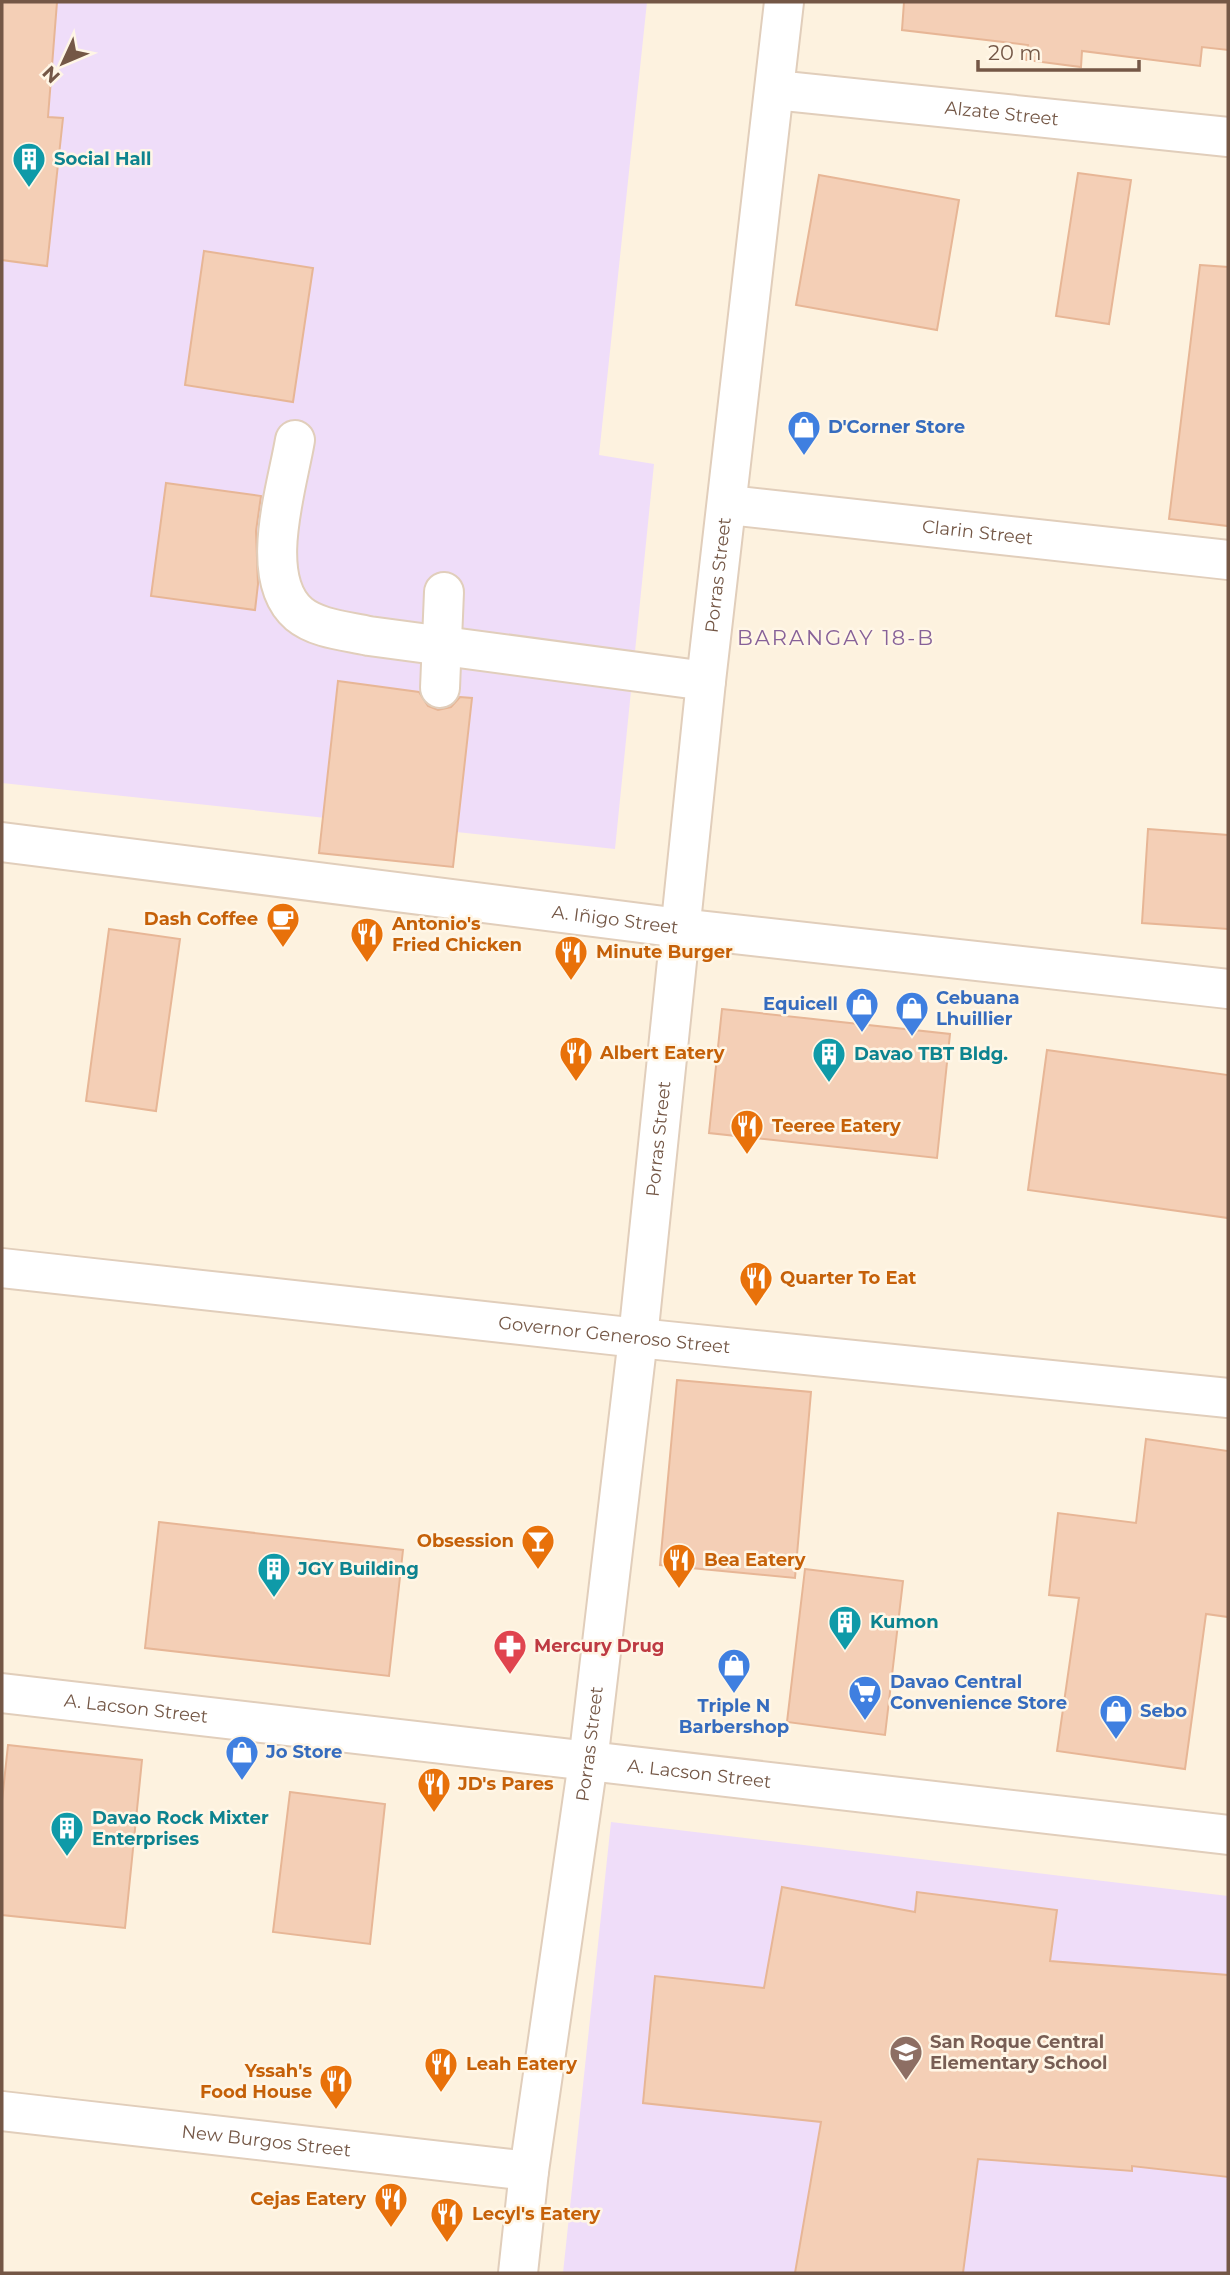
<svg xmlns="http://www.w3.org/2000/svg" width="1230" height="2275" font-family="Montserrat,sans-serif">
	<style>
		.education { fill: #efddf9 }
		.building { fill: #f4cfb6; stroke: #e7b696; stroke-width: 2 }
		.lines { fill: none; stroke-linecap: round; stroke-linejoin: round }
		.minor-casing { stroke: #e1cebb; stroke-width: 42 }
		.minor { stroke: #fff; stroke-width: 38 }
		.labels { text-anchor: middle; stroke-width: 5; stroke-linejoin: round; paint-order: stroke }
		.street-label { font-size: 18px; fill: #745746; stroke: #fff6e6 }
		.culture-label { font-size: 18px; font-weight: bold; fill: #0d838f; stroke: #fff6e6; text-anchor: start }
		.shop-label { font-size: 18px; font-weight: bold; fill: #366cbe; stroke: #fff6e6; text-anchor: start }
		.food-label { font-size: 18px; font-weight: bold; fill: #c56008; stroke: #fff6e6; text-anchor: start }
		.health-label { font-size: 18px; font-weight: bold; fill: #be3a42; stroke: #fff6e6; text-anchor: start }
		.education-label { font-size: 18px; font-weight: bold; fill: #785e54; stroke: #fff6e6; text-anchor: start }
		.quarter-label { font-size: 21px; letter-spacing: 2px; fill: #876198; stroke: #fff6e6 }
	</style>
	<rect width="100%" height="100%" fill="#fdf2df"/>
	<path class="education" d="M2,2H647L599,455L654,464L615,849L2,783Z
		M611,1822L1228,1896V2273H563Z"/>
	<path class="building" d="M2,2H57L48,117L63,118L47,266L2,260Z
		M904,2H1228V50L1202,47L1200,66L1082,51L1081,67L1026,60L1028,45L902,30Z
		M1078,173L1131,180L1109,324L1056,316Z
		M819,175L959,200L937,330L796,305Z
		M204,251L313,268L293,402L185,385Z
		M1200,265L1228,267V526L1169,519Z
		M166,483L261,496L256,531L258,584L255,610L151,596Z
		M338,681L419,692L428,706L438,710L451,707L460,697L472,698L453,867L319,853Z
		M1148,829L1228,835V929L1142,923Z
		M109,929L180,939L156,1111L86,1101Z
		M722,1009L950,1034L937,1158L709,1133Z
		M1047,1050L1228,1075V1218L1028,1190Z
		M677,1380L811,1392L795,1578L660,1565Z
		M1146,1439L1228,1451V1617L1206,1614L1185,1769L1057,1751L1079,1598L1049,1595L1058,1513L1136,1523Z
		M159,1522L403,1550L389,1676L145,1648Z
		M805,1569L903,1581L885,1735L787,1722Z
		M8,1745L142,1760L125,1928L2,1915V1801Z
		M290,1792L385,1804L370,1944L273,1932Z
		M782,1887L915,1912L917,1892L1057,1910L1050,1961L1228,1975V2177L1132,2166V2171L978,2159L963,2273H795L821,2122L643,2103L655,1976L764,1988Z"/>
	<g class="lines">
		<defs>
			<g id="minor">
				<path id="s1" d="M775,90L1228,137"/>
				<path d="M295,440C287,488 257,578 299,614C317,629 347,631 369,636L706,681"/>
				<path id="s2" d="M729,505L1228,560"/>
				<path d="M440,688L444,592"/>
				<path id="s3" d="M2,842L680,928L1228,989"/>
				<path id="s4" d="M2,1268L638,1338L1228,1398"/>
				<path id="s5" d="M2,1693L1228,1835"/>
				<path id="s6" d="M2,2111L529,2171"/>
				<path id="s7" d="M518,2273L529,2171L588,1762L638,1338L706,681L784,2"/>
			</g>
		</defs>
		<use href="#minor" class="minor-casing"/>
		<use href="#minor" class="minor"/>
	</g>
	<defs>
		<symbol id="building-pin" viewBox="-11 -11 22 30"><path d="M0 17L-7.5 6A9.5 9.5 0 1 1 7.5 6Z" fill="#0f9aa8" stroke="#fff6e6"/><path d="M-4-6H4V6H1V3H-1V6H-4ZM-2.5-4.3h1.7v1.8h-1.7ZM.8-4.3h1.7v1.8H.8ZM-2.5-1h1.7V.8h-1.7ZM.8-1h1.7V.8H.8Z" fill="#fff"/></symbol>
		<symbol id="shop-pin" viewBox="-11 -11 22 30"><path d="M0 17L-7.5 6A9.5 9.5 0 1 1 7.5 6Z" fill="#3f7fe0" stroke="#fff6e6"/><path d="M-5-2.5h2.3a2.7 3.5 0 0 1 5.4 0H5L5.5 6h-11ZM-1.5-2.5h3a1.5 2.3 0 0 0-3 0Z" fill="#fff"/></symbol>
		<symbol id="cafe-pin" viewBox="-11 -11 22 30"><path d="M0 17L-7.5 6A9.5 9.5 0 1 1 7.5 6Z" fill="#e8710a" stroke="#fff6e6"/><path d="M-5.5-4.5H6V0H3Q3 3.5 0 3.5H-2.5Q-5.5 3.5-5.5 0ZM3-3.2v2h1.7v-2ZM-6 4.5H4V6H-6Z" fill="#fff"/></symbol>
		<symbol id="restaurant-pin" viewBox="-11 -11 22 30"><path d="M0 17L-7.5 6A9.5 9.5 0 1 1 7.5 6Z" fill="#e8710a" stroke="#fff6e6"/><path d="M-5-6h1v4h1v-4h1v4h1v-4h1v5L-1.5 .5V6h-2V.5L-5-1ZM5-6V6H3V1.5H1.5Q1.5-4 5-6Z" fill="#fff"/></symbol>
		<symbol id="bar-pin" viewBox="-11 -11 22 30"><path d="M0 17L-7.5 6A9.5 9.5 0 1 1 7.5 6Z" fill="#e8710a" stroke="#fff6e6"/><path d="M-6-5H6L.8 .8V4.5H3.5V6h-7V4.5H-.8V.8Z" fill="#fff"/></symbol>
		<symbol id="pharmacy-pin" viewBox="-11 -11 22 30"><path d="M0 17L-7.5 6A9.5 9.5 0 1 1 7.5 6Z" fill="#e0444e" stroke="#fff6e6"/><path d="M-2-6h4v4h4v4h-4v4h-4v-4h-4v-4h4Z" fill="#fff"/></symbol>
		<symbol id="supermarket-pin" viewBox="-11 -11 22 30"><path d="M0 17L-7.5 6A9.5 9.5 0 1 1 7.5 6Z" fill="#3f7fe0" stroke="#fff6e6"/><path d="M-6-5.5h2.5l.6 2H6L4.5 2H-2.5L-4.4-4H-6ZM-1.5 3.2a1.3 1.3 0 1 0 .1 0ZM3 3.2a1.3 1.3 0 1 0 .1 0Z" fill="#fff"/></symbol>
		<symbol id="school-pin" viewBox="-11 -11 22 30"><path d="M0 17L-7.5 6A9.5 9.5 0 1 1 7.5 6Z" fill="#8d6e63" stroke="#fff6e6"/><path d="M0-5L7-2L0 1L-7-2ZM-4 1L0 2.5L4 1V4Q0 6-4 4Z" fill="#fff"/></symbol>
	</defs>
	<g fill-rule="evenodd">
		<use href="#building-pin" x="10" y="140" width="38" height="52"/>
		<use href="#shop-pin" x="785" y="408" width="38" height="52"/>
		<use href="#cafe-pin" x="264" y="900" width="38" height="52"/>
		<use href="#restaurant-pin" x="348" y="915" width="38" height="52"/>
		<use href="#restaurant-pin" x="552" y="933" width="38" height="52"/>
		<use href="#shop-pin" x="843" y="985" width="38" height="52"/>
		<use href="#shop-pin" x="893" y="989" width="38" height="52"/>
		<use href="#restaurant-pin" x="557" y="1034" width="38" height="52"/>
		<use href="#building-pin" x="810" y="1035" width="38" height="52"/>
		<use href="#restaurant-pin" x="728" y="1107" width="38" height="52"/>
		<use href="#restaurant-pin" x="737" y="1259" width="38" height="52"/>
		<use href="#bar-pin" x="519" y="1522" width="38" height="52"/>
		<use href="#restaurant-pin" x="660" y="1541" width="38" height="52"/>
		<use href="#building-pin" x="255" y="1550" width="38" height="52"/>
		<use href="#building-pin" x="826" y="1603" width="38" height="52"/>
		<use href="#pharmacy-pin" x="491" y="1627" width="38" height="52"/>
		<use href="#shop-pin" x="715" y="1646" width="38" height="52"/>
		<use href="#supermarket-pin" x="846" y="1673" width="38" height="52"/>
		<use href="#shop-pin" x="1097" y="1692" width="38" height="52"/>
		<use href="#shop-pin" x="223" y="1733" width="38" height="52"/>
		<use href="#restaurant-pin" x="415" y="1765" width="38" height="52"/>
		<use href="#building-pin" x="48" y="1809" width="38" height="52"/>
		<use href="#school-pin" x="887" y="2033" width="38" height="52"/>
		<use href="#restaurant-pin" x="422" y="2045" width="38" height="52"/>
		<use href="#restaurant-pin" x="317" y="2062" width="38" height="52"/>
		<use href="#restaurant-pin" x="372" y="2180" width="38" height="52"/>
		<use href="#restaurant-pin" x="428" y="2195" width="38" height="52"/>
	</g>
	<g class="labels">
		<g class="street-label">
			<text dy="6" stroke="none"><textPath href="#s1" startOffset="228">Alzate Street</textPath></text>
			<text dy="6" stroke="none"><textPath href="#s2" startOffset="250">Clarin Street</textPath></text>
			<text dy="6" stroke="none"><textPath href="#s7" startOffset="1710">Porras Street</textPath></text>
			<text dy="6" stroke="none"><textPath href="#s3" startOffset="618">A. Iñigo Street</textPath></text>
			<text dy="6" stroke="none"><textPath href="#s7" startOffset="1143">Porras Street</textPath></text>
			<text dy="6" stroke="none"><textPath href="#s4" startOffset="616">Governor Generoso Street</textPath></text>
			<text dy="6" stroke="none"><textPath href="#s5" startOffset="135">A. Lacson Street</textPath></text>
			<text dy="6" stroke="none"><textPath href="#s7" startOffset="534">Porras Street</textPath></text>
			<text dy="6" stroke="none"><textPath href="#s5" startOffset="702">A. Lacson Street</textPath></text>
			<text dy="6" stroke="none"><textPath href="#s6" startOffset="266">New Burgos Street</textPath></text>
		</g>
		<g class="culture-label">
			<text x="54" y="165">Social Hall</text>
			<text x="854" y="1060">Davao TBT Bldg.</text>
			<text x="298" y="1575">JGY Building</text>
			<text x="870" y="1628">Kumon</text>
			<text x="92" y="1824">Davao Rock Mixter<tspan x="92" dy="21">Enterprises</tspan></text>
		</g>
		<g class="shop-label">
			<text x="828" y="433">D'Corner Store</text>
			<text x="936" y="1004">Cebuana<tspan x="936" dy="21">Lhuillier</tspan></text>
			<text x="838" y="1010" text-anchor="end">Equicell</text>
			<text x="890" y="1688">Davao Central<tspan x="890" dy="21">Convenience Store</tspan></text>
			<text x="734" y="1712" text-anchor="middle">Triple N<tspan x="734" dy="21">Barbershop</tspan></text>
			<text x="1140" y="1717">Sebo</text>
			<text x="266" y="1758">Jo Store</text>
		</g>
		<g class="food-label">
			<text x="258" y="925" text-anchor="end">Dash Coffee</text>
			<text x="392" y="930">Antonio's<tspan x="392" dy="21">Fried Chicken</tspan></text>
			<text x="596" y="958">Minute Burger</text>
			<text x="600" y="1059">Albert Eatery</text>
			<text x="772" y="1132">Teeree Eatery</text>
			<text x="780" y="1284">Quarter To Eat</text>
			<text x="514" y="1547" text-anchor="end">Obsession</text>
			<text x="704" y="1566">Bea Eatery</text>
			<text x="458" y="1790">JD's Pares</text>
			<text x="466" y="2070">Leah Eatery</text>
			<text x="312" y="2077" text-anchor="end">Yssah's<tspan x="312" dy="21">Food House</tspan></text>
			<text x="366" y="2205" text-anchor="end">Cejas Eatery</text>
			<text x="472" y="2220">Lecyl's Eatery</text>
		</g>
		<g class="health-label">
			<text x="534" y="1652">Mercury Drug</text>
		</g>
		<g class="education-label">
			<text x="930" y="2048">San Roque Central<tspan x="930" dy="21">Elementary School</tspan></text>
		</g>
		<g class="quarter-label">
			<text x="836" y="645">BARANGAY 18-B</text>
		</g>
	</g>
	<rect width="1230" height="2275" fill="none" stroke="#745746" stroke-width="7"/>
	<g transform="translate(63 63) rotate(226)" stroke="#fff6e6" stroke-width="5" paint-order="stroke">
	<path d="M0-5L12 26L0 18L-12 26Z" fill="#745746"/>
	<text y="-10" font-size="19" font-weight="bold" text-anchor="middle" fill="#745746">N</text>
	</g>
	<path d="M978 60v10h161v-10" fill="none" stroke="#745746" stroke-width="3.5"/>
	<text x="988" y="60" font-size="21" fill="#745746" stroke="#fff6e6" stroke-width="5" paint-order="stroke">20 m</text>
</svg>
